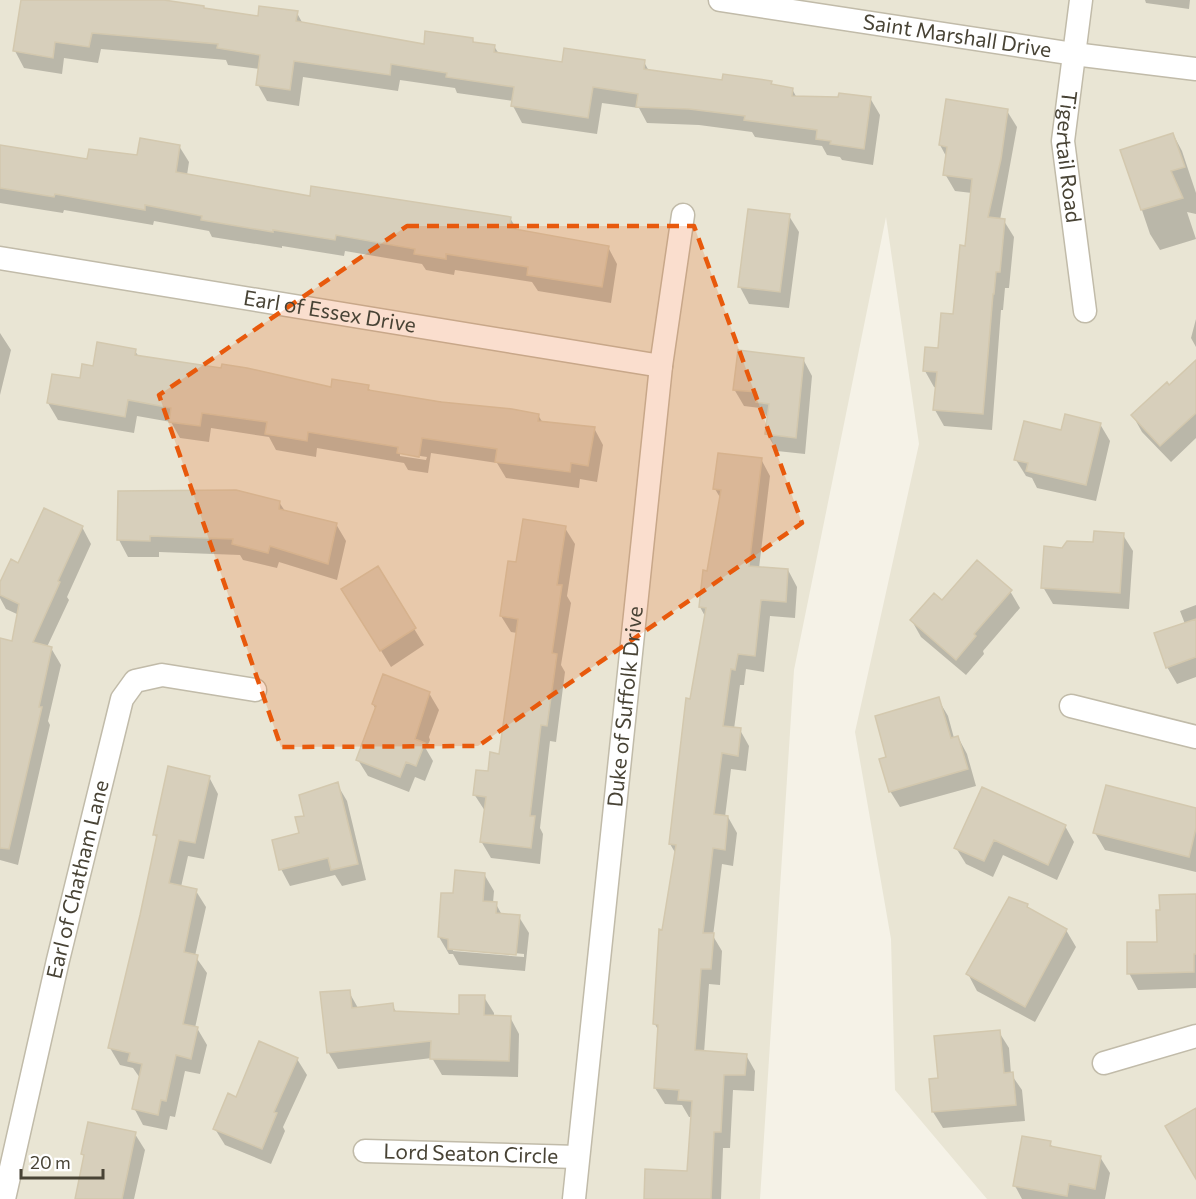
<svg xmlns="http://www.w3.org/2000/svg" width="1196" height="1199" font-family="Commissioner,sans-serif">
	<style>
		.residential { fill: #e9e5d4 }
		.shadow { fill: #0003; fill-rule: evenodd }
		.building { fill: #d7cfbb; stroke: #d3c8ae; stroke-width: 1.5 }
		.lines { fill: none; stroke-linecap: round; stroke-linejoin: round }
		.minor-casing { stroke: #c1bba9; stroke-width: 25 }
		.minor { stroke: #fff; stroke-width: 22 }
		.marked { fill: #e8590c; fill-opacity: 0.2; stroke: #e8590c; stroke-width: 4.5; stroke-dasharray: 12 8; stroke-linejoin: round }
		.labels { text-anchor: middle; stroke-width: 4.5; stroke-linejoin: round; paint-order: stroke }
		.street-label { font-size: 21px; fill: #484335; stroke: #fff }
	</style>
	<rect width="100%" height="100%" fill="#f5f2e7"/>
	<path class="residential" d="M0,0H1196V1199H987L895,1090L891,939L855,732L919,444L886,217L794,670L760,1199H0Z"/>
	<path class="shadow" d="M23,0H153L259,18L297,13L303,24L425,45L472,39L475,44L494,46L499,54L564,64L644,62L649,71L723,82H771L773,86L792,89L797,98H870L880,115L873,165L842,160L840,157L827,155L822,146L755,137L752,132L699,125L647,123L639,108L602,103L597,134L522,123L513,106L514,101L457,93L455,88L400,80L398,91L303,77L299,106L267,101L258,85L260,69L228,65L226,60L101,49L98,63L64,58L62,74L24,68L15,51Z
		M1145,0H1190L1189,9L1146,3Z
		M1007,111L1017,127L1000,220L1004,221L1014,237L1009,288H1005L1003,310H1001L992,430L944,426L935,410L937,388L934,387L925,371L939,350L954,315L966,247L972,193L955,191L945,174L947,158L940,145Z
		M1173,134L1182,151L1196,193V214L1187,212L1196,239L1160,250L1150,234L1122,151Z
		M0,146L88,161L139,157L179,146L189,162L187,175L311,198L510,218L518,231L608,247L617,264L611,303L538,291L532,282L455,270L454,275L426,270L422,264L345,251L344,256L282,246V248L212,237L209,231L154,221L153,225L64,210L63,213L0,203Z
		M789,216L799,232L789,308L749,304L740,287Z
		M1196,319V347L1191,338Z
		M0,333L11,350L0,395Z
		M135,351L139,357L332,388L368,387L371,392L538,415L543,423L594,428L603,445L597,482L580,479L579,488L506,478L497,463L431,453L428,473L408,470L404,463L317,448L316,457L276,450L269,437L211,428L209,442L180,438L171,422L137,416L134,433L58,420L48,403L81,380L94,368ZM400,453L427,457L426,460L400,456Z
		M803,359L812,376L805,454L777,451L767,434L769,419L760,408L744,406L734,389Z
		M1196,381V438L1171,462L1142,432L1133,416L1169,387Z
		M1100,424L1110,441L1096,501L1037,488L1032,478L1026,476L1016,460L1062,432Z
		M761,459L770,476L759,568L788,570L797,587L795,618L770,616L764,672L746,669L744,685H740L734,729L740,730L749,746L746,771L731,769L725,817H728L737,833L733,866L722,864L713,936L722,951L720,985L709,984L704,1053L746,1055L755,1071L754,1091L733,1090L730,1148H723L721,1199H645L689,1172L692,1117H689L682,1105L665,1104L655,1088L659,1032L655,1024L663,931L676,854L670,844L691,700L706,618L700,607L721,499L715,489Z
		M279,502L285,511L336,524L346,541L337,580L279,562L277,568L243,560L240,555L159,552V557H128L119,540Z
		M82,527L91,544L67,597L69,600L47,647L51,648L61,665L48,721L50,725L18,865L0,860V640L13,643L19,615L6,609L0,598V586L18,565Z
		M565,528L575,544L567,596L571,603L561,665L565,672L556,742L550,741L540,828L543,834L540,864L491,858L481,841L485,811L474,794L500,755L517,633L511,632L501,616L517,563Z
		M1123,535L1133,551L1129,609L1053,604L1043,587L1063,549L1095,544Z
		M377,568L424,645L391,667L353,605Z
		M1010,591L1020,608L983,651L984,654L966,675L921,637L912,621L943,602Z
		M1196,605V677L1177,684L1167,667L1185,624L1180,611Z
		M429,693L439,710L429,737L430,740L426,749L433,761L425,781L415,777L409,792L368,776L358,760L376,710L373,704Z
		M938,699L948,716L954,738L958,737L967,754L976,786L900,807L890,791L888,758Z
		M209,777L218,794L204,859L188,856L181,887L196,891L206,907L195,956L207,973L195,1028H197L207,1045L200,1074L185,1071L175,1117L170,1116L167,1130L143,1125L134,1108L140,1078L133,1068L120,1065L110,1048L157,839L155,835Z
		M337,784L347,801L366,880L342,886L335,875L290,886L281,869L301,834L306,817Z
		M983,789L1065,826L1074,842L1057,880L1003,855L993,877L966,864L956,848Z
		M1196,810V872L1105,850L1095,833Z
		M484,874L494,891L493,903L496,904L502,915L519,917L529,933L525,971L459,965L453,954H449L439,937L455,895ZM453,947L524,954V957L453,951Z
		M1196,896V988L1138,990L1129,973L1159,943Z
		M1027,905L1030,910L1066,930L1076,947L1035,1022L977,991L968,974Z
		M349,992L358,1008L392,1005L397,1013L460,1015L484,997L494,1013V1017H510L519,1034L518,1077L442,1075L432,1058L338,1069L328,1052Z
		M999,1032L1009,1048L1011,1074L1022,1090L1025,1121L943,1128L933,1112L940,1079Z
		M297,1059L307,1075L283,1127L285,1131L271,1164L225,1145L215,1129L236,1099Z
		M135,1134L145,1150L134,1199H76L85,1158L83,1154Z
		M1050,1143L1053,1148L1100,1157L1110,1173L1105,1199H1022L1015,1186Z"/>
	<path class="building" d="M21,0H164L204,6V8L258,16L259,6L298,11L296,21L424,44L425,31L473,38V42L495,45L494,52L562,62L564,48L645,60L644,69L722,80L723,74L772,81L771,84L793,88L792,96L838,97L839,93L871,97L864,149L830,144L831,141L816,139L817,130L744,120L745,116L689,109L636,107L638,94L593,87L588,118L511,106L514,87L446,77L447,73L391,64L390,75L294,61L290,90L256,85L260,55L217,48L218,44L92,33L89,47L55,42L53,58L13,51Z
		M946,99L1008,109L1001,159L988,217L1005,219L1000,272H996L994,294H993L983,414L933,410L937,372L923,371L925,347L938,348L941,313L953,314L960,245L965,246L972,179L943,175L947,147L939,145Z
		M1173,133L1185,167L1171,171L1183,198L1141,210L1120,150Z
		M140,138L180,145L176,172L310,196L311,186L511,217L509,228L609,246L602,287L527,275L528,267L446,254V259L414,254L415,249L336,235L335,240L273,230V232L201,220L202,216L145,205V210L55,194L54,197L0,188V145L87,159L89,149L137,155Z
		M748,209L790,214L780,292L738,287Z
		M97,342L136,349L135,355L221,368L222,364L247,368L331,387L332,379L369,385L368,390L441,402L512,409L539,414L538,421L595,427L588,466L571,463L570,472L495,462L497,449L422,438L419,457L397,453L398,447L308,432L307,441L265,434L267,422L202,413L200,426L169,422L171,408L128,400L125,417L47,403L52,374L80,378L82,364L93,366Z
		M738,350L804,358L796,438L765,434L769,404L756,402L757,392L733,390Z
		M1196,360V413L1160,446L1131,415L1167,382L1169,385Z
		M1065,414L1101,423L1086,485L1026,471L1028,463L1014,460L1024,421L1061,430Z
		M718,453L762,458L749,566L788,569L786,602L761,600L755,656L738,654L735,670L731,669L723,726L741,728L738,756L722,753L714,814L728,816L725,850L713,848L703,933H714L711,969H701L695,1050L747,1054L745,1075H724L721,1132H714L711,1199H644L645,1169L687,1171L692,1101L678,1100L679,1090L654,1088L658,1025L653,1024L659,929L662,930L676,845L669,844L686,698L690,699L706,608L699,607L703,570L707,571L721,490L713,489Z
		M236,490L280,501L279,509L337,523L328,564L270,546L268,553L232,544L233,539L150,536V541L117,540L118,491Z
		M44,508L83,526L58,581L60,582L33,642L52,647L39,707H42L9,849L0,848V638L12,641L19,604L0,595V582L11,559L18,563Z
		M523,519L566,526L557,585H562L552,653L557,654L547,726L541,725L530,816H535L531,848L480,842L486,797L473,795L476,770L488,771L490,752L499,754L518,619L500,616L508,561L516,562Z
		M1094,531L1124,533L1120,593L1041,588L1044,546L1062,548L1067,541L1093,542Z
		M977,560L1012,590L974,634L976,636L956,660L910,620L934,593L942,600Z
		M378,566L416,628L380,651L341,589Z
		M1196,619V657L1166,668L1154,633Z
		M383,674L430,692L415,739L425,743L416,766L406,762L400,777L356,760L376,706L372,704Z
		M939,697L951,738L958,736L968,769L889,792L879,759L886,757L875,716Z
		M168,766L210,776L195,843L179,840L169,883L197,889L184,952L198,955L183,1024L198,1027L191,1059L176,1055L166,1101L161,1100L158,1115L132,1109L142,1064L128,1061L130,1053L108,1048L140,915L157,835H153Z
		M338,782L358,864L331,870L328,858L279,870L272,840L299,833L295,817L304,816L299,795Z
		M1106,785L1196,808V828L1189,857L1093,833Z
		M982,787L1066,825L1048,865L994,840L984,861L954,848Z
		M455,870L485,873L483,901L497,902L496,913L520,915L516,955L448,949V939L438,937L441,893H453Z
		M1196,894V954H1194V972L1127,974V942H1157L1156,910H1160L1159,895Z
		M1009,897L1028,904L1027,907L1067,929L1025,1007L966,974Z
		M350,990L352,1008L393,1003L394,1011L459,1014V995H485L484,1015L511,1016L509,1061L430,1059L431,1041L327,1053L320,992Z
		M1000,1030L1004,1073L1013,1072L1016,1105L932,1112L929,1079L938,1078L934,1036Z
		M259,1041L298,1058L274,1112L277,1113L262,1149L213,1129L228,1093L236,1097Z
		M1196,1108V1179L1165,1126Z
		M88,1122L136,1132L122,1199H75L84,1155L81,1154Z
		M1022,1136L1051,1141L1050,1146L1101,1156L1095,1189L1069,1184L1067,1196L1013,1186Z"/>
	<g class="lines">
		<defs>
			<g id="minor">
				<path id="s1" d="M720,0L1074,54L1196,69"/>
				<path id="s2" d="M1081,0L1063,141L1085,311"/>
				<path id="s3" d="M0,258L661,366"/>
				<path d="M1071,706L1196,737"/>
				<path d="M1104,1063L1196,1036"/>
				<path id="s4" d="M365,1151L577,1157"/>
				<path id="s5" d="M4,1199L58,960L122,699L135,681L162,675L255,690"/>
				<path id="s6" d="M574,1199L661,366L683,215"/>
			</g>
		</defs>
		<use href="#minor" class="minor-casing"/>
		<use href="#minor" class="minor"/>
	</g>
	<path class="marked" d="M407,226H694L802,523L478,746L281,747L159,395Z"/>
	<g class="labels">
		<g class="street-label">
			<text dy="7" stroke="none"><textPath href="#s1" startOffset="240">Saint Marshall Drive</textPath></text>
			<text dy="7" stroke="none"><textPath href="#s2" startOffset="158">Tigertail Road</textPath></text>
			<text dy="7" stroke="none"><textPath href="#s3" startOffset="334">Earl of Essex Drive</textPath></text>
			<text dy="7" stroke="none"><textPath href="#s6" startOffset="495">Duke of Suffolk Drive</textPath></text>
			<text dy="7" stroke="none"><textPath href="#s5" startOffset="328">Earl of Chatham Lane</textPath></text>
			<text dy="7" stroke="none"><textPath href="#s4" startOffset="106">Lord Seaton Circle</textPath></text>
		</g>
	</g>
	<path d="M21 1169v9h82v-9" fill="none" stroke="#484335" stroke-width="3"/>
	<text x="30" y="1169" font-size="18" fill="#484335" stroke="#ffffff" stroke-width="4.5" paint-order="stroke">20 m</text>
</svg>
